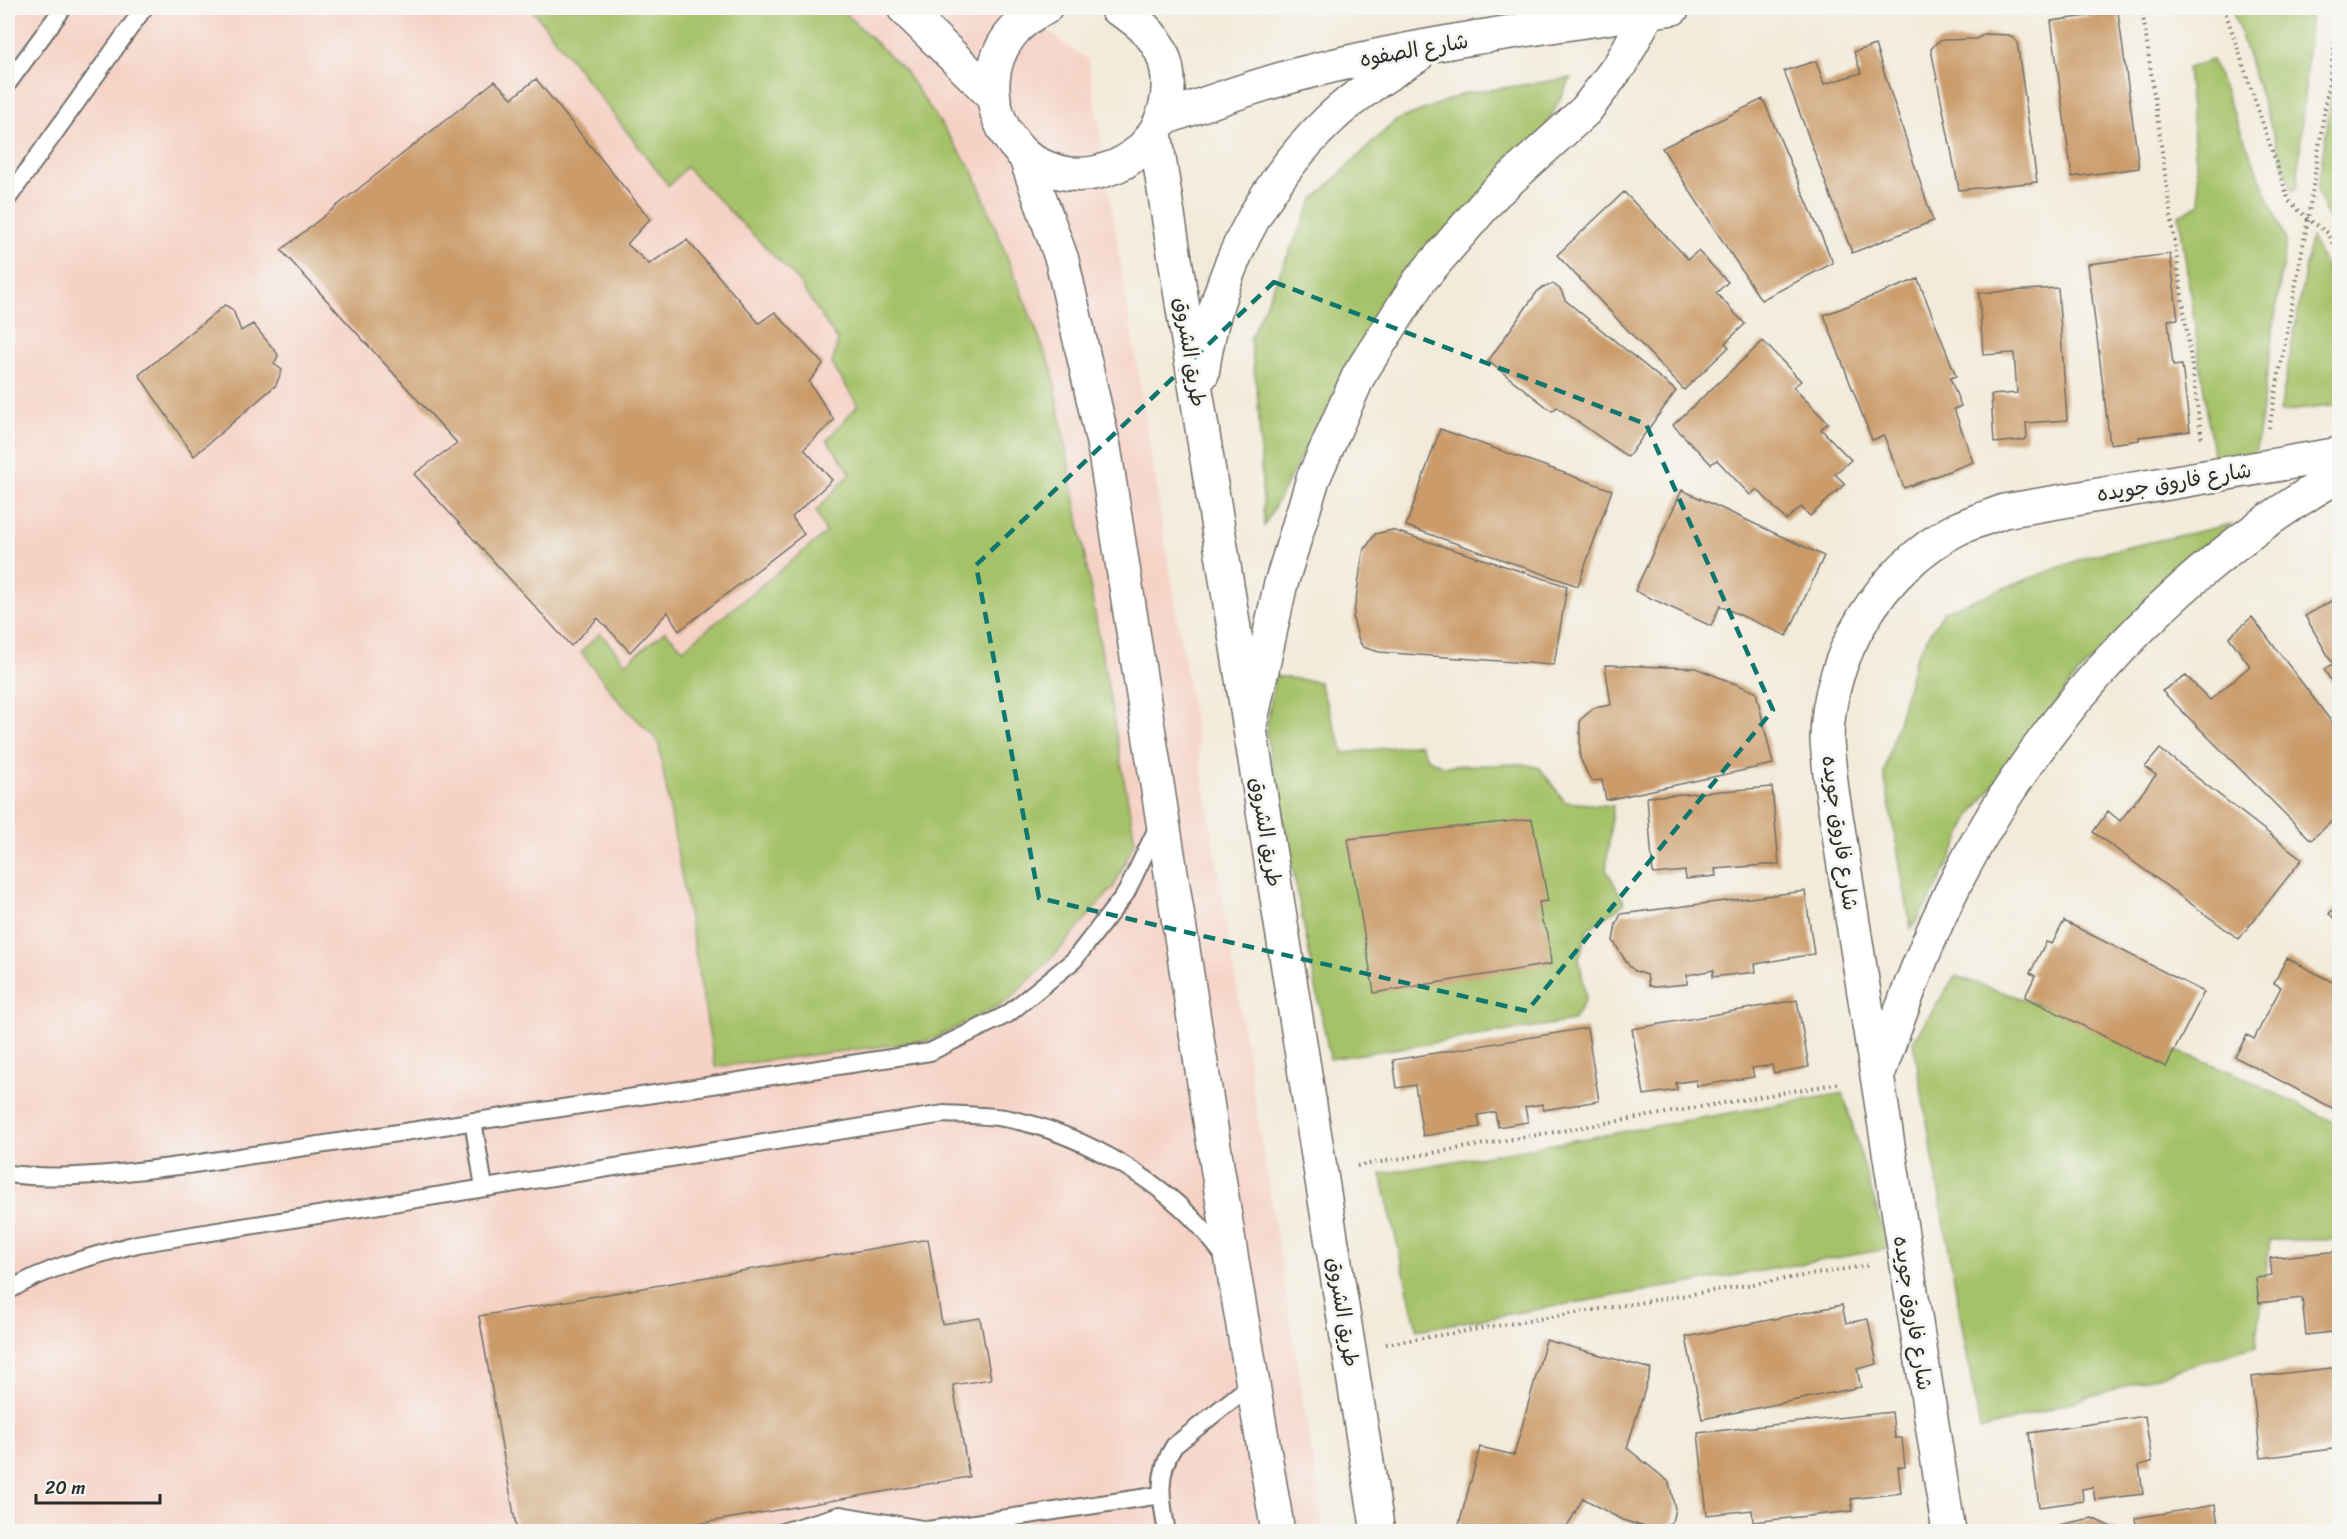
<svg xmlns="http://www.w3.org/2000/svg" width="2347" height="1539" font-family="Sriracha,'Playpen Sans Arabic',sans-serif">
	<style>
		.built { fill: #f6d2c5 }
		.green { fill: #a6c269; stroke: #68764a; stroke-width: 1.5 }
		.building { fill: #cb9c6b }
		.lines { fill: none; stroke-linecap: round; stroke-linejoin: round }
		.service-casing { stroke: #716e68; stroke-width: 20 }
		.minor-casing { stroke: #716e68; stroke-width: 36 }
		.tertiary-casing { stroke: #716e68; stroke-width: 36 }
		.path { stroke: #716e68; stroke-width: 4; stroke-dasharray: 1.5 4.5; stroke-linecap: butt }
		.service { stroke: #fff; stroke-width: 16 }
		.minor { stroke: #fff; stroke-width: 33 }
		.tertiary { stroke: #fff; stroke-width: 33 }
		.marked { fill: none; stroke: #0f766e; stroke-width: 4.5; stroke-dasharray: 12 8; stroke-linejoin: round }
		.labels { text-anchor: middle; stroke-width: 6; stroke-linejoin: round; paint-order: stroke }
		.street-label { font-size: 21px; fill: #2b2b2b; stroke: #f6f6f2 }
	</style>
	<rect width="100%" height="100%" fill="#f6f6f2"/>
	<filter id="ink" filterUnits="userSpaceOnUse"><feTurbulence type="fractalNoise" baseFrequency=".0167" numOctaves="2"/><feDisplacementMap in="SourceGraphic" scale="12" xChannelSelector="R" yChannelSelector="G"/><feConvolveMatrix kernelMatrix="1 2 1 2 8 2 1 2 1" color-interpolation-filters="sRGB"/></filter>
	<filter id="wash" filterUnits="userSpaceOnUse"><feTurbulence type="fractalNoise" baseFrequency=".008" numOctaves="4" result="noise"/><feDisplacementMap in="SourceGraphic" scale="24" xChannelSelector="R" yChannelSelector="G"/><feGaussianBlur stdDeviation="1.35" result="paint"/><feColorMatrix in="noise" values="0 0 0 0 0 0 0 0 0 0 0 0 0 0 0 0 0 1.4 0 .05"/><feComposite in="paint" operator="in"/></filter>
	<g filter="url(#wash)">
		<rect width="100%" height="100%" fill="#f3ebda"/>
		<path class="built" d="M8,8H1016L1088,60L1324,1531H8Z"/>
		<path class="green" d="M531,8H840L904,70L973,171L1052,370L1135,841L1114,886L1061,948L1009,1000L932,1040L715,1067L658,741L619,701L581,652L600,633L626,663L665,631L683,649L826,533L816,511L851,473L827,440L858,405L832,364L838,341L795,277L686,167L669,186Z
			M2232,8H2311L2297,188L2292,191Z
			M2339,45V243L2317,192Z
			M2212,60L2286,241L2255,456L2214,461L2179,215L2200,204L2187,68Z
			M1571,78L1544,130L1353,361L1264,526L1258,400L1250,338L1313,200L1395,121L1466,93Z
			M2311,237L2339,294V405L2280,412Z
			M2231,524L2076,676L1971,815L1936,890L1911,929L1884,773L1916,656L1944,611L2089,556Z
			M1275,676L1319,682L1344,753L1420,744L1427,758L1442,766L1523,764L1540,768L1565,802L1613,806L1606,869L1625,903L1588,929L1579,958L1586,999L1573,1021L1330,1059L1266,733Z
			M1955,976L2202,1060L2243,1077L2339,1125V1240H2270L2256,1346L1980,1430L1913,1041Z
			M1843,1093L1888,1249L1417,1330L1381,1174Z"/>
		<g id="blocks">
			<path class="building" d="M2118,12L2139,168L2072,177L2051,21Z
				M1985,34L2009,35L2017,42L2037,182L1959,190L1931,49L1936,43L1943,40L1976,39Z
				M1875,45L1933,221L1852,253L1784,71L1816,61L1824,84L1861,73L1854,52Z
				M536,79L650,219L627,244L649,264L687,240L759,323L775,312L823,364L809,382L834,420L804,449L832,480L792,517L804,534L679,631L668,612L630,652L598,618L571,646L414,474L457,443L281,250L495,81L512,98Z
				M1763,99L1833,263L1761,300L1662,148Z
				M1624,192L1688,259L1698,251L1728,282L1716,293L1745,324L1725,343L1729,347L1684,390L1557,255Z
				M2170,254L2178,319L2168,320L2173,366L2182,365L2190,431L2139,437V440L2110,444L2088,264Z
				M1918,279L1956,376L1950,378L1961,406L1954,409L1973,462L1904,488L1884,436L1872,440L1824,315Z
				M1553,284L1561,290L1565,300L1676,391L1628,457L1557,407L1552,411L1488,361L1537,292L1543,287Z
				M2058,288L2067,420L2026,423L2027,437L2024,440L1994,443L1991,395L2017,393L2014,353L1983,355L1979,293Z
				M225,305L233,310L241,331L253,324L277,353L278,356L274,364L282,370L276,385L194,456L139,375Z
				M1763,341L1801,381L1793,387L1828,423L1821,429L1851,460L1835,474L1845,484L1810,516L1801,507L1786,520L1757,489L1750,495L1717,460L1711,464L1673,425Z
				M1440,429L1612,490L1578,586L1406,526Z
				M1682,490L1824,556L1787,636L1720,606L1711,626L1635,591Z
				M1392,530L1567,586L1554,665L1379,652L1363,647L1359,641L1353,619L1363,552L1375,534Z
				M2340,596V697L2324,669L2333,664L2305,616Z
				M2252,617L2340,733V814L2311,840L2162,691L2186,676L2210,700L2250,666L2229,637Z
				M1605,665L1696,668L1756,692L1773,764L1606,800L1602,780L1591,781L1580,758V720L1594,708L1611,705Z
				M2160,749L2302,859L2239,939L2093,832L2108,811L2120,821L2156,775L2145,767Z
				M1772,787L1779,864L1715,869L1716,876L1686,879L1685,871L1653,874L1647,797Z
				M1532,819L1548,901L1539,902L1542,922L1548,933L1551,964L1374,993L1348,839Z
				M1805,891L1814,954L1755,964L1756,972L1712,977L1714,970L1687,975V984L1655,987L1649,986L1647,975L1635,971L1629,966L1613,941L1616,924L1621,914Z
				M2340,902V923L2329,914Z
				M2064,921L2204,992L2166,1067L2025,997L2035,976L2030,973L2046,942L2052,944Z
				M2287,958L2340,986V1112L2235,1057L2247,1035L2254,1039L2281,987L2274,983Z
				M1797,1000L1809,1067L1774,1073L1772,1065L1752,1068L1754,1077L1697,1086L1696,1080L1676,1083L1677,1090L1644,1095L1632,1029Z
				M1587,1028L1599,1101L1543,1110V1104L1525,1107L1528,1122L1498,1127L1495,1112L1478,1115L1480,1127L1423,1136L1415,1085L1397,1088L1393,1060Z
				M928,1239L942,1324L980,1318L991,1379L953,1385L969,1477L651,1532H517L479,1316Z
				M2340,1251V1331L2306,1335L2302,1298L2259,1303L2256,1278L2272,1276L2270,1258Z
				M1842,1305L1846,1323L1868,1319L1877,1364L1857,1369L1861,1387L1702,1419L1686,1337Z
				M1546,1340L1651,1369L1627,1448L1669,1482L1675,1509L1672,1522L1655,1530L1622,1520L1583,1498L1564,1532H1457L1480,1447L1514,1455Z
				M2340,1367V1448L2261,1458L2251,1377Z
				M1892,1412L1895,1438H1902L1905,1467H1898L1901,1493L1851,1499L1853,1511L1753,1522L1752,1510L1707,1515L1698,1433Z
				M2145,1416L2152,1462L2139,1465L2143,1494L2095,1500L2093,1487L2082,1489L2083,1501L2039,1507L2029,1433Z
				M2215,1505L2219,1532H2133L2137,1530L2135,1518Z
				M2092,1518L2121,1532H2055L2059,1525Z"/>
		</g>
	</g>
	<g filter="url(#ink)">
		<use href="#blocks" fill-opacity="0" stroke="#716e68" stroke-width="1.5"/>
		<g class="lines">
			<defs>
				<path id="service" d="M8,83L63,8
					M8,198L144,8
					M473,1121L484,1187
					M8,1174C67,1181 129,1172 187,1165L930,1052L1008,1014L1074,960L1126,893L1159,824
					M8,1291C47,1267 93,1256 137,1244L944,1114C964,1115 984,1115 1004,1118C1072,1130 1152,1174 1199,1225C1208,1235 1217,1247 1225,1257
					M782,1532L840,1515L928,1530L1161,1495
					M1167,1532C1161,1500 1156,1474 1174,1446L1253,1383"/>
				<path id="minor" d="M1250,725L1280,587L1313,479L1359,375L1420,280L1494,194L1586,110L1621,63L1649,11
					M1878,1075C1902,1007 1927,938 1960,874C2046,710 2179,566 2340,475
					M1949,1532L1832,790C1830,774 1828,757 1827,740C1827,656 1882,567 1957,529C1972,522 1989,517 2004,511L2340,454"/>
				<path id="tertiary" d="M904,8L992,95
					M1045,8C1016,21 995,48 993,81C992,108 1001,131 1020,151C1030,162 1045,168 1059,172C1076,176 1092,175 1108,169C1155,155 1182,97 1161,51C1151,31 1135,18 1116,8
					M1162,119C1207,103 1251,87 1296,75C1419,42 1547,27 1673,8
					M1155,133L1378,1532
					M1025,156L1062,260L1104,447L1233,1267L1278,1532
					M1202,374C1215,278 1259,187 1329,120C1355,95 1386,75 1417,56"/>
			</defs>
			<use href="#service" class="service-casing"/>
			<use href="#minor" class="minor-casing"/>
			<use href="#tertiary" class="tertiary-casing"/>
			<path class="path" d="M2142,8L2202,440
				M2224,8L2289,201L2308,219L2328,233L2340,257
				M2269,428L2308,219L2340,9
				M1357,1166L1840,1083
				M1386,1344L1870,1265"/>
			<use href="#service" class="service"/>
			<use href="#minor" class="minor"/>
			<use href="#tertiary" class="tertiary"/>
		</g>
	</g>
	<path class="marked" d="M1274,282L1646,424L1773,710L1527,1011L1039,898L976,565Z"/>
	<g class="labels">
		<g class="street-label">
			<text transform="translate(1414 50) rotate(-10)" y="7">شارع الصفوه</text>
			<text transform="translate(1190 352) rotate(81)" y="7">طريق الشروق</text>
			<text transform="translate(2174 482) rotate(-9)" y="7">شارع فاروق جويده</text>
			<text transform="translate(1266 832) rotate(81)" y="7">طريق الشروق</text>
			<text transform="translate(1840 833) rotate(82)" y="7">شارع فاروق جويده</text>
			<text transform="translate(1343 1312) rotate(81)" y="7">طريق الشروق</text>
			<text transform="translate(1913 1313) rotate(81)" y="7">شارع فاروق جويده</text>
		</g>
	</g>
	<rect width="2347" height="1539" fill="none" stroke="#f6f6f2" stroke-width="30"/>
	<path d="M36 1494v9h124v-9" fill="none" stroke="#2b2b2b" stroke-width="3"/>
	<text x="45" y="1494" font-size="18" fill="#2b2b2b" stroke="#f6f6f2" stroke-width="4.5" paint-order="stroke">20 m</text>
</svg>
